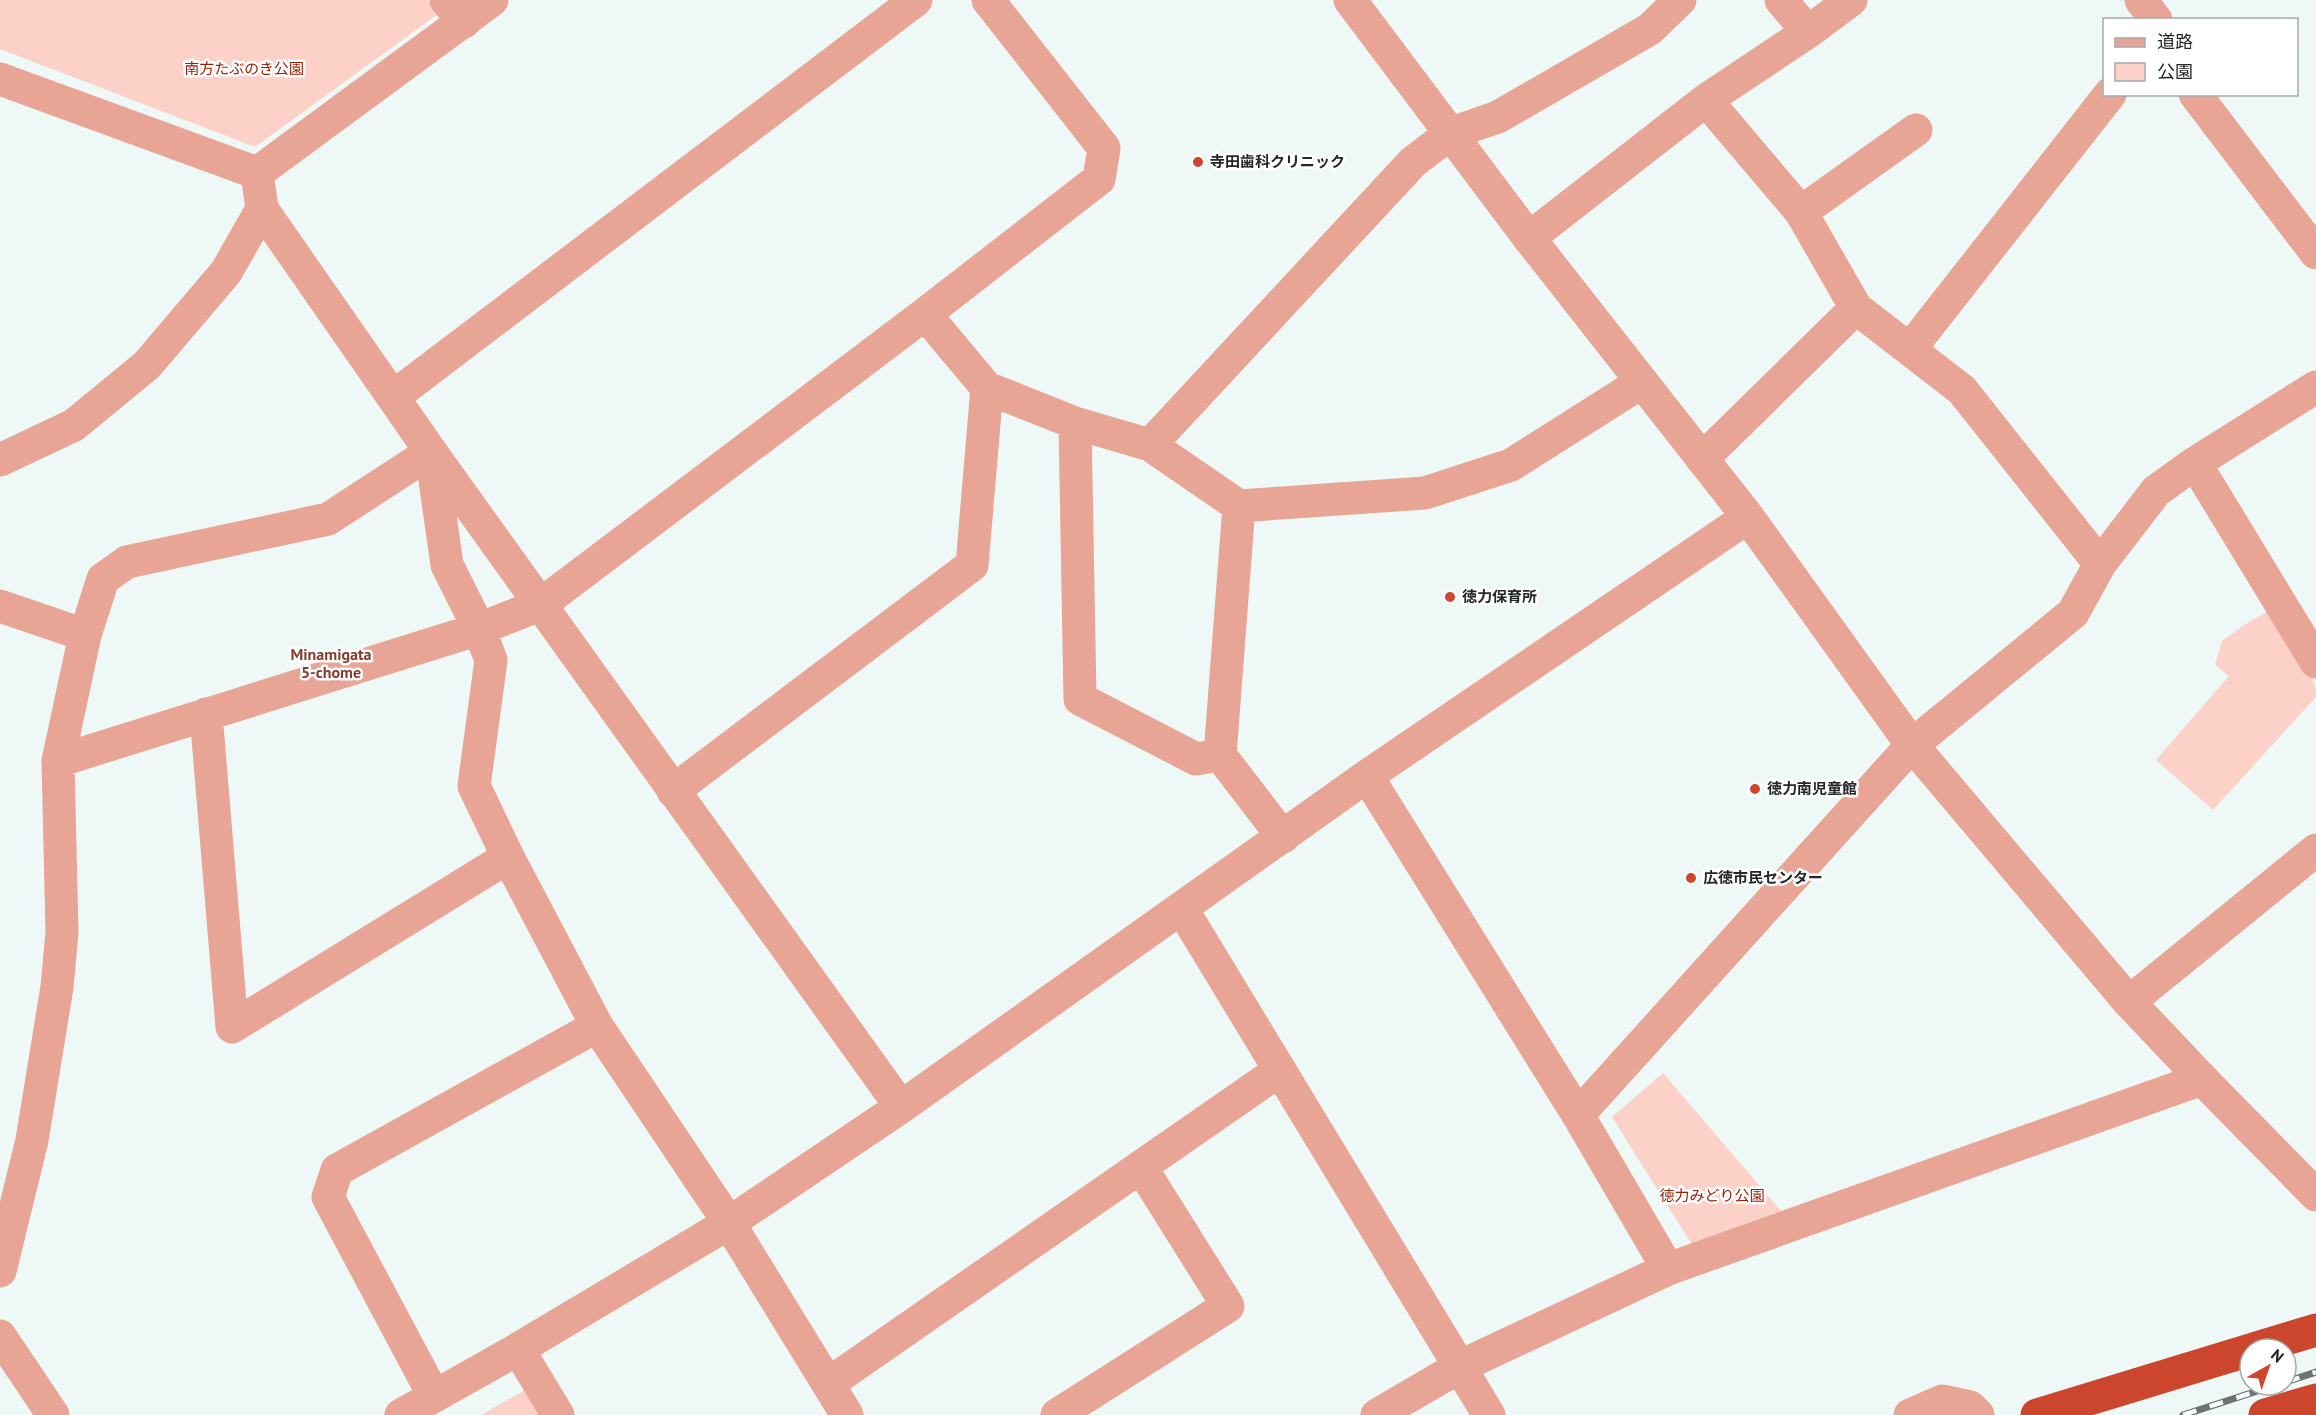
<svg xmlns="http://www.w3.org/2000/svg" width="2316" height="1415" font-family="'PT Sans','Noto Sans JP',sans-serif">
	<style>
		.green { fill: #fbd1c8 }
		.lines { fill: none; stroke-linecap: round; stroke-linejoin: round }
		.minor { stroke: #e8a495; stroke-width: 33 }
		.tertiary { stroke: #e8a495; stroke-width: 33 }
		.trunk { stroke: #cc462d; stroke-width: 33 }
		.rail-casing { stroke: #6d7373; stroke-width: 7 }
		.rail { stroke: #fff; stroke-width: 4.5; stroke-dasharray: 14; stroke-linecap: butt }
		.poi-dot { fill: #d0452b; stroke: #fff; stroke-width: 2 }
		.labels { text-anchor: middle; stroke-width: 5; stroke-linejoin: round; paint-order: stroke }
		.park-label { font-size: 15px; fill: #962008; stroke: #fff }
		.poi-label { font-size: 15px; font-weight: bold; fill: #242727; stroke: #fff; text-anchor: start }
		.neighbourhood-label { font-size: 16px; font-weight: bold; fill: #843d2f; stroke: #fff }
	</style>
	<rect width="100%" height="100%" fill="#edf8f7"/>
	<path class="green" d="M0,0H428L438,14L255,147L0,49Z
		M2272,609C2289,635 2316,665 2316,697L2213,810L2156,760L2229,676L2215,665L2222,641L2244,625Z
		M1663,1073L1788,1219L1696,1251L1612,1117Z
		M527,1389L543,1415H481Z"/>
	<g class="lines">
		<path class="minor" d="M446,0L464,22
			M1781,0L1808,32
			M2141,0L2156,20
			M0,79L257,173
			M2195,94L2316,253
			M1706,100L1801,212L1856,308L1962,390L2100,564
			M1801,212L1916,130
			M1529,238L1706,100L1808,32L1851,0
			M925,314L987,388L1075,423L1150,445L1239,506L1220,755L1283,837
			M1910,349L2110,94
			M393,397L916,0
			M1075,423L1080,699L1196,759L1220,755
			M1150,445L1413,162L1451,133L1498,117L1650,29L1680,0
			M1702,459L1856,308
			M0,460L74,425L147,365L226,272L262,209
			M2195,463L2316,662
			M1239,506L1425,493L1511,465L1642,382
			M0,606L85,635
			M206,714L232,1027L508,857
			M58,761L479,629L540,605L925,314L1099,179L1104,148L988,0
			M1367,776L1578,1115L1668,1269
			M673,791L972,565L987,388
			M1182,909L1489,1415
			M2129,1002L2316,850
			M1578,1115L1912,745L2073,613L2100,564L2156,491L2195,463L2316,387
			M0,1271L32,1140L57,987L62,932L58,761L85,635L103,579L127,562L328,519L431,452L447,565L479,629L491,660L474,786L508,857L597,1026L729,1223L847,1415
			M0,1336L53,1415
			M518,1349L558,1415
			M828,1384L1280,1070
			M434,1396L328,1197L337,1170L597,1026
			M1057,1415L1228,1306L1141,1167
			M1377,1415L1461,1366L1668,1269L2202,1079
			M1910,1415L1942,1401L1970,1407L1978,1415"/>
		<path class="tertiary" d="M492,0L257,173L262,209L431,452L901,1107
			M1350,0L1529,238L1748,517L1912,745L2129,1002L2202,1079L2316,1195
			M401,1415L518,1349L729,1223L901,1107L1367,776L1748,517"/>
		<path class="trunk" d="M2253,1349L2316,1330
			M2037,1415L2250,1350
			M2265,1415L2316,1400"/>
		<defs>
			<path id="rail" d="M2286,1382L2316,1372
				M2183,1415L2276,1385"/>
		</defs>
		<use href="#rail" class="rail-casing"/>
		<use href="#rail" class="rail"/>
	</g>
	<g class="poi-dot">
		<circle cx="1198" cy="162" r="6"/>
		<circle cx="1450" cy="597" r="6"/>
		<circle cx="1755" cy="789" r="6"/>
		<circle cx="1691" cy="878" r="6"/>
	</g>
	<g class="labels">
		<g class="park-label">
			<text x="244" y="74">南方たぶのき公園</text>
			<text x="1712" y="1201">徳力みどり公園</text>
		</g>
		<g class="poi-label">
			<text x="1210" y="167">寺田歯科クリニック</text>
			<text x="1462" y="602">徳力保育所</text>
			<text x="1767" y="794">徳力南児童館</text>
			<text x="1703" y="883">広徳市民センター</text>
		</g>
		<g class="neighbourhood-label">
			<text x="331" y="660">Minamigata<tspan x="331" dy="18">5-chome</tspan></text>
		</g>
	</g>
	<rect x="2103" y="18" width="195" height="78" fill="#ffffff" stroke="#a7a9a9" stroke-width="1.5"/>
	<rect x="2115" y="38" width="30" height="9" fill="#e8a495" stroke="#a7a9a9" stroke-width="1.5"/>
	<text x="2157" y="48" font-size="18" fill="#242727">道路</text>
	<rect x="2115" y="63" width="30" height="18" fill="#fbd1c8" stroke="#a7a9a9" stroke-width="1.5"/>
	<text x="2157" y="78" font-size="18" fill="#242727">公園</text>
	<g transform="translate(2268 1367) rotate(40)"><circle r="28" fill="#ffffff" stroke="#a7a9a9" stroke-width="1.5"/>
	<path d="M0-4.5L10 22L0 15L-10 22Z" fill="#d0452b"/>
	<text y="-9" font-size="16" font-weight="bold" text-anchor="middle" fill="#242727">N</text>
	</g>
</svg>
